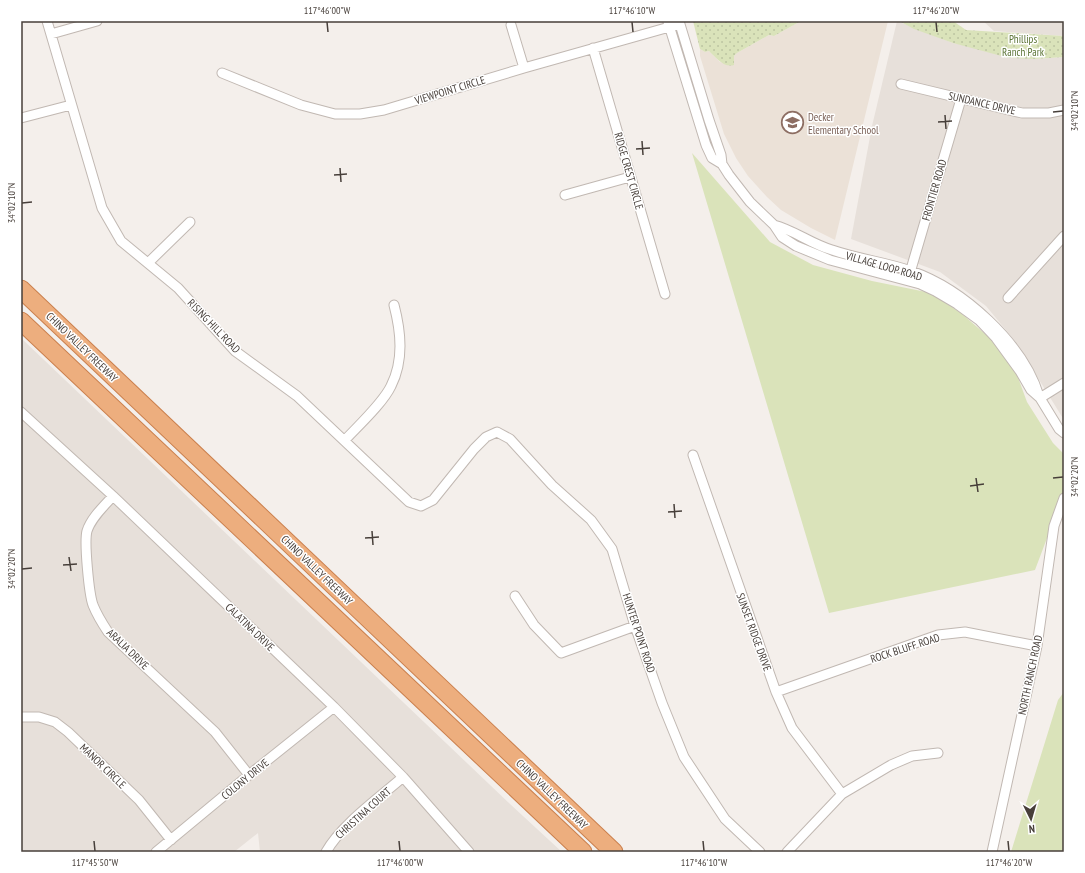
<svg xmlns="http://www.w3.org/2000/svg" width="1085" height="873" font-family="'PT Sans Narrow',sans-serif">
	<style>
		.residential { fill: #e7e0da }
		.education { fill: #ebe1d7 }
		.grass { fill: #dae3ba }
		.park { fill: url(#park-dots) }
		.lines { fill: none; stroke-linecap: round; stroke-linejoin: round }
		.minor-casing { stroke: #c1b8b2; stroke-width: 11 }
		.motorway-casing { stroke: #cb804e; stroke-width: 19 }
		.minor { stroke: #fff; stroke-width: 9 }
		.motorway { stroke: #edae7e; stroke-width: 17 }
		.ticks { fill: none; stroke: #473f3a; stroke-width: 1.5 }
		.labels { text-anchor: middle; stroke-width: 3; stroke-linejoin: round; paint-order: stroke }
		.park-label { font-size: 11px; fill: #5a7334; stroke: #fff }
		.street-label { font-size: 11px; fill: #473f3a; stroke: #fff }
		.education-label { font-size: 11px; fill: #785e54; stroke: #fff; text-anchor: start }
		.neatline { fill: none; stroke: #473f3a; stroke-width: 1.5 }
		.ticks-label { font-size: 10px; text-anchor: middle; fill: #473f3a }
	</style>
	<defs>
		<pattern id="park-dots" width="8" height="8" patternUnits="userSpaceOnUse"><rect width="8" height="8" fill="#dae3ba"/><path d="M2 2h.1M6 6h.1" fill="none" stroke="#bcc4a1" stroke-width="1.8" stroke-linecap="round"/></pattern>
	</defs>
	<rect width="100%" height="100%" fill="#f4efeb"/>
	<path class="residential" d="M897,21L953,43L1035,59L1064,57V420L1015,341L986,306L940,272L851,239L872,126Z
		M983,21H1064V36L994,31Z
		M21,338L510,804L562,852H260L258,833L234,852H21Z"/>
	<path class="education" d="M801,21H888L835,240L811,228L781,210L767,197L748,176L736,158L724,134L700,56V49L705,52L709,51L720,62L734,65V56L737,53L769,35L774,36Z"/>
	<path class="grass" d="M692,153L770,242L813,265L872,281L931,293L962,314L991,339L1016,372L1027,402L1053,443L1064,454V493L1035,570L829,613Z
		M1064,692V852H1011L1058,700Z"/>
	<path class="park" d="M693,21H801L774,36L769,35L737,53L734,56V65C724,68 716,58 709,51L705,52L700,49Z
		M899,21H953L966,30L1064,36V57L1035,59L1009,58L953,43L914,29Z"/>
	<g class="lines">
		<defs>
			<path id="minor" d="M47,21L102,208L121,241L178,288L235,351L297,396L409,502L421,506L433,500L474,449L486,437L497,432L510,439L552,485L591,520L612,549L635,626L662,703L684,757L725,819L760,852
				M679,21L709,120L721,155L722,164L729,175L750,202L774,225L782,237L796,246L830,260L920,284L935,291L957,304L979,320L996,338L1020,371L1031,390L1040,398L1059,429L1064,433
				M668,22L706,145L712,158L722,164
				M511,25L524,68
				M51,34L97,21
				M593,48L665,294
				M222,73L301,105L335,114H360L384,110L524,68L680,24
				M901,84L1022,113H1049L1064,110
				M21,118L71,105
				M565,195L630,177
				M774,225C794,230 811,244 832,250C858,259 885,262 911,271C963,289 1023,343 1039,396
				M148,263L190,222
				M909,276L961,99
				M1008,298L1064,236
				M1040,398L1064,383
				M21,412L113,496L334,707L403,777L469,852
				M345,440C358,426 383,403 391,386C404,360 401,332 394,305
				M693,455L776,692L792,728L842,794
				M113,496C104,506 91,518 87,531C84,542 89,594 93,605C97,615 102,623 108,632L215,732L249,775
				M515,596L534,625L561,653L635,626
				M776,692L938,635L965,632L1037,646
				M21,717H39L55,722L68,732L139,800L171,840
				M156,852L249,775L334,707
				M326,852C341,825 379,798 403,777
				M787,852L842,794L891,765L912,756L938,753
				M992,852L1037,646L1054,526L1064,498"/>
			<path id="motorway" d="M21,289L614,852
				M21,321L583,852"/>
		</defs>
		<use href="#minor" class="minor-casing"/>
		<use href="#motorway" class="motorway-casing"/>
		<use href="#minor" class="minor"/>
		<use href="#motorway" class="motorway"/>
	</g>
	<path class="ticks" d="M327,22L328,32M632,22L633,32M936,22L937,32M1053,112L1063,111M945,115L946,129M938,122L952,121M642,141L643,155M636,149L650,148M340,168L341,182M334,175L347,174M22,203L32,202M976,478L978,492M1053,478L1063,477M970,486L984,484M674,504L675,518M668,512L682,511M372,531L373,545M365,538L379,537M69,557L71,571M63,565L77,564M22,569L32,568M94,841L95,851M399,841L400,851M703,841L704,851M1008,841L1009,851"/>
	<defs>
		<symbol id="school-ring" viewBox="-11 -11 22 22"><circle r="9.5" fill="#fff" stroke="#8d6e63" stroke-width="1.5"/><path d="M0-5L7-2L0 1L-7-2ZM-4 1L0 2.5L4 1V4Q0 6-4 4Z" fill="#8d6e63"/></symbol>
	</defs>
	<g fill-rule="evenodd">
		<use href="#school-ring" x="780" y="110" width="25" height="25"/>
	</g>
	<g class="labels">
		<g class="park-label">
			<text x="1023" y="43">Phillips<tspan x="1023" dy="13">Ranch Park</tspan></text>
		</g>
		<g class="street-label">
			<text transform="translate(450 90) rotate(-17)" y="4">VIEWPOINT CIRCLE</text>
			<text transform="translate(982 103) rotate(13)" y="4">SUNDANCE DRIVE</text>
			<text transform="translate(629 171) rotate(74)" y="4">RIDGE CREST CIRCLE</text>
			<text transform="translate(934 190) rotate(-74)" y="4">FRONTIER ROAD</text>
			<text transform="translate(884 266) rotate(16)" y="4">VILLAGE LOOP ROAD</text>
			<text transform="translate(214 326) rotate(46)" y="4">RISING HILL ROAD</text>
			<text transform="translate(82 347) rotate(44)" y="4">CHINO VALLEY FREEWAY</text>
			<text transform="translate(317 570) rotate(44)" y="4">CHINO VALLEY FREEWAY</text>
			<text transform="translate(250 627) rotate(44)" y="4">CALATINA DRIVE</text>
			<text transform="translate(754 632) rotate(70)" y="4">SUNSET RIDGE DRIVE</text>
			<text transform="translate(639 633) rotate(72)" y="4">HUNTER POINT ROAD</text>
			<text transform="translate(905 648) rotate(-18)" y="4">ROCK BLUFF ROAD</text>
			<text transform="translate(128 649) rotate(44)" y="4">ARALIA DRIVE</text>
			<text transform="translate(1030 675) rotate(-78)" y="4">NORTH RANCH ROAD</text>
			<text transform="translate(103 766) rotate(44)" y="4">MANOR CIRCLE</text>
			<text transform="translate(245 779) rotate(-39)" y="4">COLONY DRIVE</text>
			<text transform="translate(552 794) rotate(44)" y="4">CHINO VALLEY FREEWAY</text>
			<text transform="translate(363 813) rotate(-42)" y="4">CHRISTINA COURT</text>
		</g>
		<g class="education-label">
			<text x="808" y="121">Decker<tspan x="808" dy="13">Elementary School</tspan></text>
		</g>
	</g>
	<rect width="1085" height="873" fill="none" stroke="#ffffff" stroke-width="44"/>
	<g transform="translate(1031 819) rotate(175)" stroke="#ffffff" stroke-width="3" paint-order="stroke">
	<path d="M0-3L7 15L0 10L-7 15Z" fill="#473f3a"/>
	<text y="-6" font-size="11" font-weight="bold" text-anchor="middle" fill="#473f3a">N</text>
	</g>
	<rect x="22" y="22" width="1041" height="829" class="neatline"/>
	<g class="ticks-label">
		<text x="327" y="14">117°46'00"W</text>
		<text x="632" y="14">117°46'10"W</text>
		<text x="936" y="14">117°46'20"W</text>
		<text transform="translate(1074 111) rotate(-90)" y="4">34°02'10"N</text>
		<text transform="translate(11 203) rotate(-90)" y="4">34°02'10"N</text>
		<text transform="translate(1074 477) rotate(-90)" y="4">34°02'20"N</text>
		<text transform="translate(11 569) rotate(-90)" y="4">34°02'20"N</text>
		<text x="95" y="866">117°45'50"W</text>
		<text x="400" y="866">117°46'00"W</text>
		<text x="704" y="866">117°46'10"W</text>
		<text x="1009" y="866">117°46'20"W</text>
	</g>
</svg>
